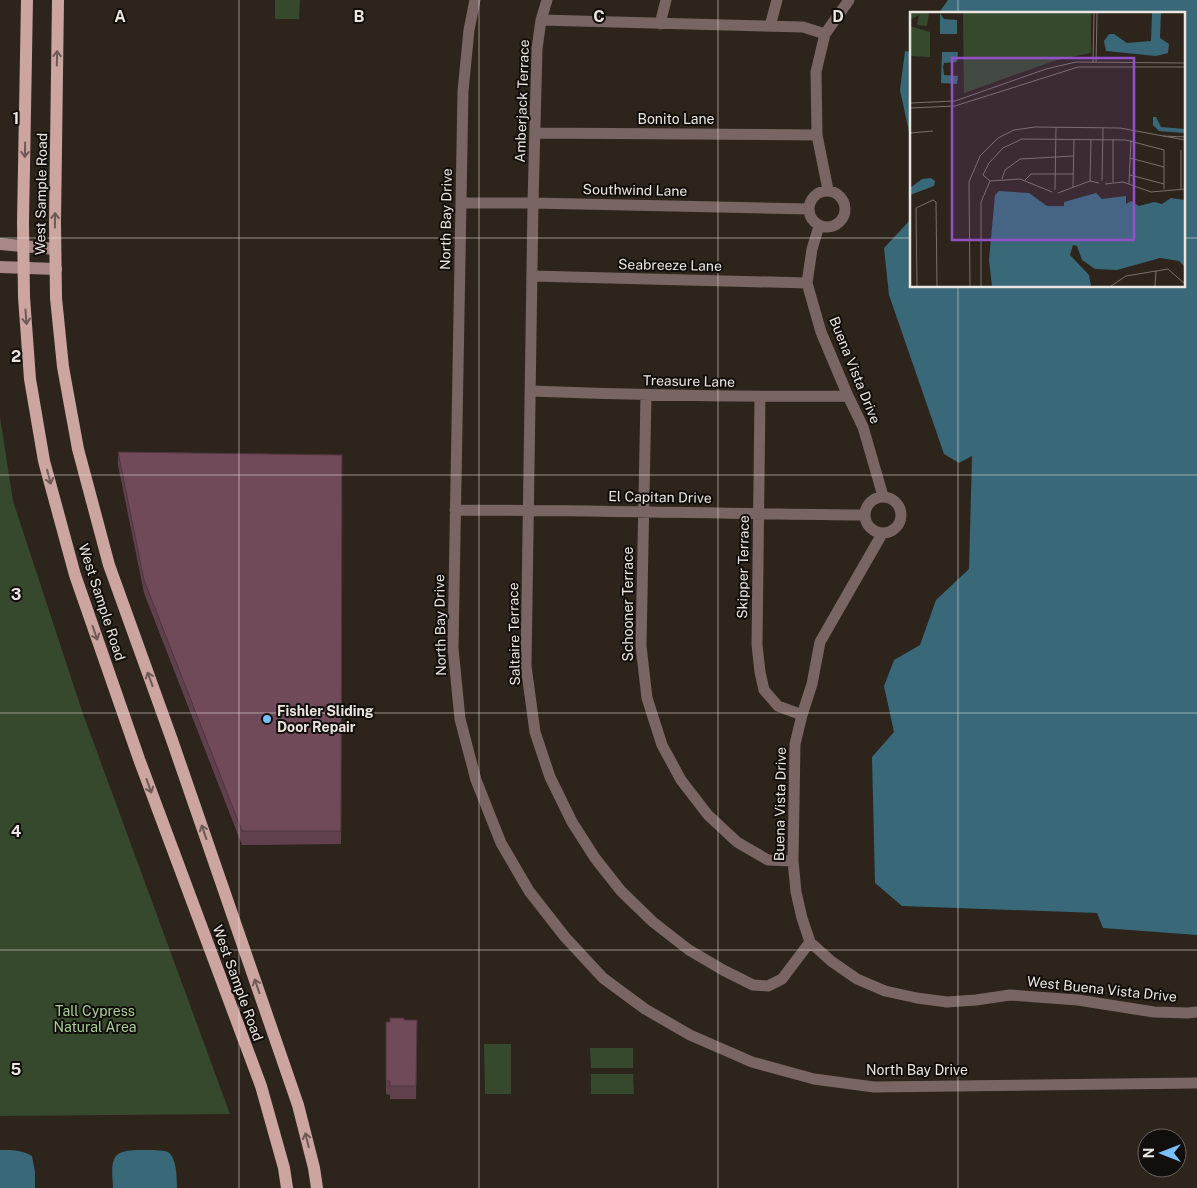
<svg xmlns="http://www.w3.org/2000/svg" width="1197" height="1188" font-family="'Public Sans',sans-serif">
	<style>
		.green { fill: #36492d }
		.water { fill: #396878 }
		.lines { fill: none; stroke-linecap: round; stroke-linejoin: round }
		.street { stroke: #796563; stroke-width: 11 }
		.secondary { stroke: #a88886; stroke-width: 12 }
		.primary { stroke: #cca4a0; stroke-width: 12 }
		.wall { fill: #61404d }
		.building { fill: #714a5a; stroke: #4f343f }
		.oneway { stroke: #6f5956 }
		.grid { fill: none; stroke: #ece6e1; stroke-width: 1; stroke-opacity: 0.55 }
		.poi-dot { fill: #76c0f7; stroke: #120e0b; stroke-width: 2 }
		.labels { text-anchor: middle; stroke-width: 4; stroke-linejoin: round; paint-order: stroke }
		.street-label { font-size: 14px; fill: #ece6e1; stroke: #120e0b }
		.poi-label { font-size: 14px; font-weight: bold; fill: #ece6e1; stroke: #120e0b; text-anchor: start }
		.park-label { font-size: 14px; fill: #a9d097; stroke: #120e0b }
		.inset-road { fill: none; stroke: #79726b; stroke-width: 1 }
		.view { fill: #9251c6; fill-opacity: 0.15; stroke: #9251c6; stroke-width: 2.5 }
		.inset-edge { fill: none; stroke: #ece6e1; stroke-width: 2.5 }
		.grid-label { font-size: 16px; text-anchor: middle; font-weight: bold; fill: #ece6e1; stroke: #120e0b; stroke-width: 4; stroke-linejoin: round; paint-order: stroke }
	</style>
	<rect width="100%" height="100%" fill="#2d241c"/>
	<path class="green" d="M275,0H300L299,19H275Z
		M0,417L13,501L82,711L230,1114L0,1116Z
		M484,1044H511V1094H485Z
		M590,1048H633V1068H591Z
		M591,1074H633L634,1094H591Z"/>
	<path class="water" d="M948,0H1197V935L1103,928L1097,913L902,906L875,883L872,757L894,732L884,686L894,660L920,645L936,600L969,569L972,456L959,463L944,454L889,295L884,248L911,219V286H1183V14H938Z
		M905,51L911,52V141L900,90Z
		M0,1150C12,1150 22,1150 32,1156L35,1172V1188H0Z
		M143,1150C149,1150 163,1150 168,1152C177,1158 177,1179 177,1188H113C113,1177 108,1155 123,1152C129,1150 137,1150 143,1150Z"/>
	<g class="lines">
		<path class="street" d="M475,0L469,30L463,91L453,648L460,719L476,780L501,843L529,891L565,937L603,978L645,1009L690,1035L752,1062L814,1079L874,1087L1197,1083
			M547,0L541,20L537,49L533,203L526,666L535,732L550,777L572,822L595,858L621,891L653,922L689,950L723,970L753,985L768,986L782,979L810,942
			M541,20L803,27L825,34
			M660,24L666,0
			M770,26L777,0
			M535,133L817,135
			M828,190L817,135L816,72L825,34L849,0
			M809 209a18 18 0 1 1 36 0a18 18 0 1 1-36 0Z
			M461,203H533L809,209
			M819,226L812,249L807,283L821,332L848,396L863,427L883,496
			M532,276L807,283
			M530,391C636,395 742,397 848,396
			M646,395L641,646L647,698L662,745L681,780L708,815L737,842L768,860L793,861
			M760,397L757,645L760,672L764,690L778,706L802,715
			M865 515a18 18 0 1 1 36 0a18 18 0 1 1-36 0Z
			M455,510C592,510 728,514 865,515
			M882,534L820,642L812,684L802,715L795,744L793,861L796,892L802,918L810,942L831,961L857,979L885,991L917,998L947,1002L976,1000L1010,995L1078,1000L1154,1012L1188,1013L1197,1012"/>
		<path class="secondary" d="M0,244L55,249
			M0,267L56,269"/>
		<path class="primary" d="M27,0L23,222L24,297L30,379L44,461L75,575L139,759L261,1086L284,1168L287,1188
			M58,0L55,222L56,298L63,367L78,449L109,565L172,740L298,1105L314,1168L317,1188"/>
	</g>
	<path class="wall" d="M118,452L342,455L341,844L242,845L144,593L118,465Z
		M404,1020H417L416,1099H390V1095L386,1094V1022Z"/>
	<path class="building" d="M118,452L342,455L341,831H242L144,580Z
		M390,1018H404V1020H417L416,1086H390V1081H386V1022H390Z"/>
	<defs><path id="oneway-shaft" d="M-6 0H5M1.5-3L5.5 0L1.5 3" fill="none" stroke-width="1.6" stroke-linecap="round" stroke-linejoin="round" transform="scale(1.25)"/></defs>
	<g class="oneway">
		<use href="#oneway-shaft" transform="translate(57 58) rotate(-89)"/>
		<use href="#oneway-shaft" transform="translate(25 150) rotate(91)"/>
		<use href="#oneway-shaft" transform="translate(55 220) rotate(-89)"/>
		<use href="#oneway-shaft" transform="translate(26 317) rotate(86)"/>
		<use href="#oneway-shaft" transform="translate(49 477) rotate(75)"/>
		<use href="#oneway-shaft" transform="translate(95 633) rotate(71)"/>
		<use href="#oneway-shaft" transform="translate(150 679) rotate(-110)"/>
		<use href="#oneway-shaft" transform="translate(149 786) rotate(70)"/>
		<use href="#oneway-shaft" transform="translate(204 832) rotate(-109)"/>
		<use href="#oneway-shaft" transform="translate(257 986) rotate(-109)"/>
		<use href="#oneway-shaft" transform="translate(307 1140) rotate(-104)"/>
	</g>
	<path class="grid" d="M239,0V1188M479,0V1188M718,0V1188M958,0V14M0,238H911M1183,238H1197M958,286V1188M0,475H1197M0,713H1197M0,950H1197"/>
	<circle class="poi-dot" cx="267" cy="719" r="5"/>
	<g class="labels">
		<g class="street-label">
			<text transform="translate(522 101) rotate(-88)" y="5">Amberjack Terrace</text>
			<text x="676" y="124">Bonito Lane</text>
			<text transform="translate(635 190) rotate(1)" y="5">Southwind Lane</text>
			<text transform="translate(41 194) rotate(-89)" y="5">West Sample Road</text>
			<text transform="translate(446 219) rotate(-89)" y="5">North Bay Drive</text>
			<text transform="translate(670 265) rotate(1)" y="5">Seabreeze Lane</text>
			<text transform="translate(855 370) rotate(68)" y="5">Buena Vista Drive</text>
			<text transform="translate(689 381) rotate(1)" y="5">Treasure Lane</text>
			<text transform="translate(660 497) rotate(1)" y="5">El Capitan Drive</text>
			<text transform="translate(743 567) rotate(-89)" y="5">Skipper Terrace</text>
			<text transform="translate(102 602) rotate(72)" y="5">West Sample Road</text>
			<text transform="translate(628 604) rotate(-90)" y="5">Schooner Terrace</text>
			<text transform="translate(440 625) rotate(-91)" y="5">North Bay Drive</text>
			<text transform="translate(514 634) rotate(-91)" y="5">Saltaire Terrace</text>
			<text transform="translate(780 804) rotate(-89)" y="5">Buena Vista Drive</text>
			<text transform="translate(238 983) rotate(70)" y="5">West Sample Road</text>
			<text transform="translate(1102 989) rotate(6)" y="5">West Buena Vista Drive</text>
			<text x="917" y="1075">North Bay Drive</text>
		</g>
		<g class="poi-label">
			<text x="277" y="716">Fishler Sliding<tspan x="277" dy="16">Door Repair</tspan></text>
		</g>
		<g class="park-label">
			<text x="95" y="1016">Tall Cypress<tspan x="95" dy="16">Natural Area</tspan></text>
		</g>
	</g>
	<g transform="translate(910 12)">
		<rect width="275" height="275" fill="#2d241c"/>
		<path d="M0,1H19L17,14L7,13L9,3L0,8ZM53,1H181V41L147,48L54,81ZM0,14L20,20V45L0,44Z" fill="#36492d"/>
		<path d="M30,1L34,7L47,8V22H30ZM242,1H251L250,26L259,32L258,41L246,44L196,39L194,29L199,22H204L217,31L241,29ZM32,40H48L47,50L34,51L33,55L34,63L48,64L47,72L31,71ZM243,105H246L251,115L275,117V121L249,119L243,113ZM21,166L25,169L24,174L0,183V176L12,167ZM89,179L119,181L137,194H154V190L186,181L192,187L216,184V192L221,189L229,194L244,190L252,192L261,186L275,188V255L269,249L250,246L207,258L185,257L172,248L167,234L163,233L160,243L179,263L181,274H82L79,248L85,183Z" fill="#396878"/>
		<path class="inset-road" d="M183,51L184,1M186,51L187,1M0,91L45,89L136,57L166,50L275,51M0,96L45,94L168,55H275M0,121L23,119M253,124L275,125M220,146L254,155M220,163L254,172M92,167L95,158L110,147L163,144M115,168L121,162H163M80,169L73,163L79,151L93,136L112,127L216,128L254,138V177M80,169L110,167L142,180M180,169L181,127M192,169L193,116M203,170V127M195,172L213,170L241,180L275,177M219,172L221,128M163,175L164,127M271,177V138M145,178L146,115M148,181L180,169L189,171M7,274L6,196L23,188L26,190L27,274M60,274L59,170L70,144L88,126L104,118L125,115L210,116L275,128M71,274V190L80,169M201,274L216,264L258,257L275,272M245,274L246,259"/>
		<path class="view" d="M42,46H224V228H42Z"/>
		<rect width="275" height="275" class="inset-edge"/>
	</g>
	<g class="grid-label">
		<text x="120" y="22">A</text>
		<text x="359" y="22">B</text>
		<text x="599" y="22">C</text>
		<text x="838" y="22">D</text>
		<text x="16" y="124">1</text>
		<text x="16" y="362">2</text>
		<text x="16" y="600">3</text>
		<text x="16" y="837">4</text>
		<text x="16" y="1075">5</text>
	</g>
	<g transform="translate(1162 1153) rotate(270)"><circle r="24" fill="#120e0b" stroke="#696461"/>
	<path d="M0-4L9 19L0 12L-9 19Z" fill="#76c0f7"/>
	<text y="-8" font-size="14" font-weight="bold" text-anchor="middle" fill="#ece6e1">N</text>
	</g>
</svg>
